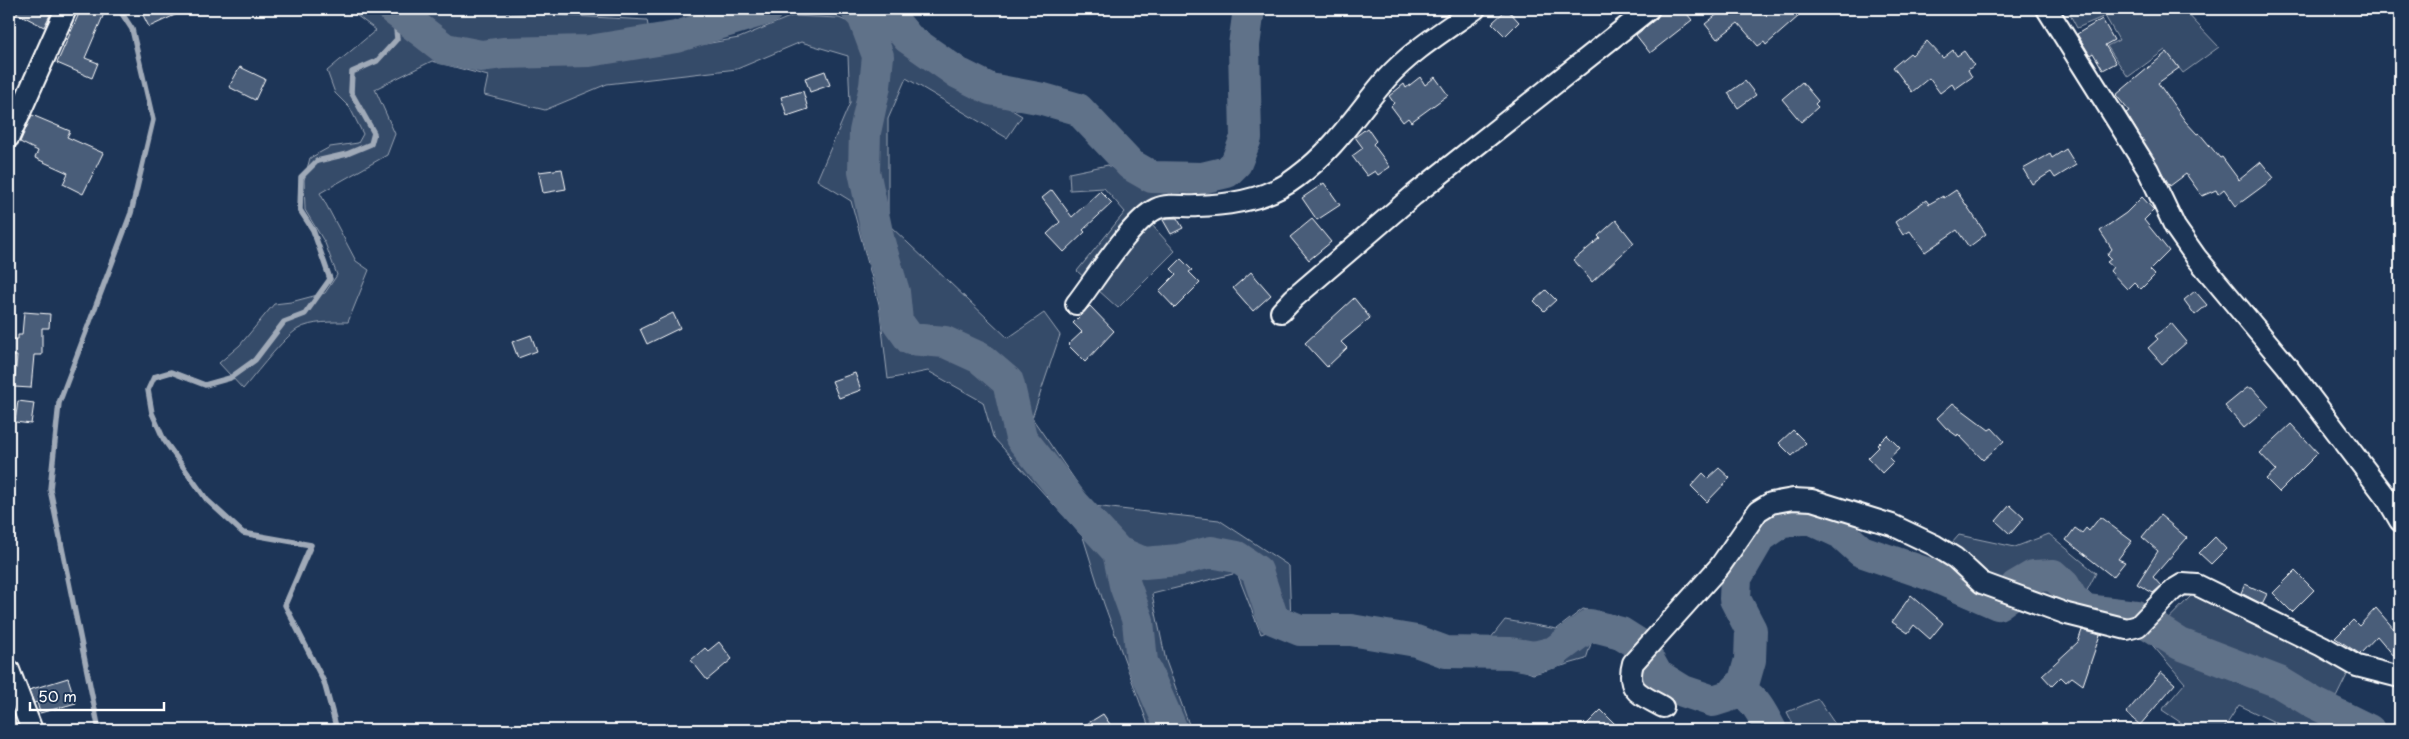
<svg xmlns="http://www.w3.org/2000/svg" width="2409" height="739" font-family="'Playpen Sans',sans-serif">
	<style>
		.green { fill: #364b69; stroke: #9aa5b4 }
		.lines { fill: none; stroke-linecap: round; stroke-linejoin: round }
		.stream { stroke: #a0aab8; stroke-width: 5.5 }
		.river { stroke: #617289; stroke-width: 32 }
		.building { fill: #4a5d79; stroke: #fff }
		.minor-casing { stroke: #fff; stroke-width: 24 }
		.minor { stroke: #1d3557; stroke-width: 20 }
	</style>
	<rect width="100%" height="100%" fill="#1d3557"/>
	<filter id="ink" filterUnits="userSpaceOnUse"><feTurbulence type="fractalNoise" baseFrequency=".02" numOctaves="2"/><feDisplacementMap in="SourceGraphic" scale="10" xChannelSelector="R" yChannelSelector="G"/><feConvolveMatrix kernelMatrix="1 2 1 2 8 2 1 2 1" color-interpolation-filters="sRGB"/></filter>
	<g filter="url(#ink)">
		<path class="green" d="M348,9H484L498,12L647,20L653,53L739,38L792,16L839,18L899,43L1022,116L1007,138L906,78L888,119V224L1008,338L1044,313L1060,335L1032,418L1093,506L1219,520L1289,566L1291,623L1261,634L1237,573L1152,594L1166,661L1191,730H1150L1104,604L1083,537L993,437L983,402L928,371L888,379L879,304L851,201L817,180L850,103L848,56L801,42L737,69L607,84L545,110L484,95L488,76L432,61L375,89L395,134L387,155L320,193L356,261L369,270L348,322C332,322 312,321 298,329C284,337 255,375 243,389L219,363L240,345L274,304L291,302L325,293L337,275L325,243L305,210L304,180L310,158L330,147L358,143L363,134L350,108L335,93L327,71L376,30Z
			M2067,9H2183L2219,47L2183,73L2165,50L2128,77L2107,46L2119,40L2105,16L2077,28Z
			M1108,165L1140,186H1172L1173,200L1152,225L1175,251L1118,308L1077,271L1125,212L1104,188L1070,190L1069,173Z
			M2049,534L2096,573L2077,610L1985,578L1951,544L1959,535L2015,547Z
			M2192,595L2349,671L2320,730H2291L2239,705L2223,730H2192L2162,710L2185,683L2148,640Z
			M1583,609L1618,616L1638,634L1627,653L1593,637L1586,659L1533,674L1479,653L1505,620L1557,629Z
			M1818,699L1839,730H1796L1787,712Z"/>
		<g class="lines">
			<path class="stream" d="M99,730L50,489L59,403L131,213L153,120L132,29L119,9
				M337,730L324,682L285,605L311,545L243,533L207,500L164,440L152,413L148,390L154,377L171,372L205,385L230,378L255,360L284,322L305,314L330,279L313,230L300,210L301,177L317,161L347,154L371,144L374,133L351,92L352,72L377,61L397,39L394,9"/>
			<path class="river" d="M393,9L445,49L481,56L503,53L589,51L676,37L767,9
				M856,9L863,16L878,56L875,86L865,132L864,171L879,242L894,292L897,321L910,339L945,342L980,358L1008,382L1021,438L1074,504L1118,552L1144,563L1179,560L1211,552L1237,557L1257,571L1273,619L1300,630H1351L1416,641L1446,652L1510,653L1534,657L1554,652L1590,625L1621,633L1640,645L1657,675L1683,691L1713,701L1732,695L1744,681L1750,660L1751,630L1735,599L1736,578L1760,537L1783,521L1809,518L1841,533L1861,551L1934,576L1998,604L2009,596
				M871,9L892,19L908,38L958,73L990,89L1043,99L1078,109L1131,165L1152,177L1202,178L1227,172L1236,163L1246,138L1244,45L1249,9
				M1118,552L1125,585L1138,621L1142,662L1172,730
				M2016,586L2033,576L2053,575L2064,585L2072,599L2086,610L2136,616L2180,644L2279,682L2312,702L2369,730
				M1736,690C1755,696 1762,714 1771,730"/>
		</g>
		<path class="building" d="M9,9H39L50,15L44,27Z
			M81,9H106L85,58L98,63L92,78L57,63Z
			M140,9H188L149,27Z
			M1507,9L1519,22L1505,36L1492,23Z
			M1661,9H1683L1692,20L1650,53L1636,35L1657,18Z
			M1724,9H1760L1765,15L1773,9H1792L1799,16L1766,45L1764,42L1758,46L1738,23L1717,39L1705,24Z
			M2102,19L2114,40L2105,45L2116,63L2103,70L2093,53L2090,55L2077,34Z
			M1927,41L1943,58L1953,50L1957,56L1964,51L1974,65L1968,70L1972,77L1955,89L1952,84L1940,93L1929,78L1912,92L1893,67L1910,53L1912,55Z
			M2167,52L2179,68L2158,83L2185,121L2197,134L2199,133L2220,158L2222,157L2239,180L2261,162L2274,178L2236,206L2224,189L2218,194L2216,190L2202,196L2186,174L2170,186L2126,113L2129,111L2116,95Z
			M240,67L265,79L255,100L229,87Z
			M825,71L830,85L810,92L805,78Z
			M1420,77L1425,85L1435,77L1448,95L1411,122L1408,118L1403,122L1391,106L1394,103L1389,96L1404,84L1406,88Z
			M1745,81L1756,95L1738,108L1728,93Z
			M1802,82L1818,101L1815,104L1818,107L1801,122L1782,99Z
			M803,91L808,109L787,116L781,97Z
			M32,115L70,131L67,137L103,153L83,194L63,184L68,173L35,158L38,151L20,142Z
			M1367,128L1376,141L1373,144L1390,167L1378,175L1375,171L1367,176L1352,156L1363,148L1355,137Z
			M2066,149L2076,165L2055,178L2051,172L2032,184L2023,169L2050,154L2052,158Z
			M562,169L566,189L543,193L539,172Z
			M1324,183L1340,205L1317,220L1302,198Z
			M1052,190L1072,217L1100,191L1112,203L1083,230L1085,232L1064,252L1047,234L1060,222L1042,198Z
			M1956,190L1986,234L1969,247L1957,230L1925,252L1910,231L1903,235L1895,222L1926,200L1929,204L1943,196L1944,198Z
			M2142,197L2154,210L2144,220L2169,251L2150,270L2155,275L2141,289L2134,282L2127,289L2110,271L2113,267L2107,262L2111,259L2107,255L2112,249L2100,231L2126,213Z
			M1168,218H1177L1183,228L1171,234L1163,220Z
			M1312,219L1331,242L1309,260L1290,237Z
			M1616,220L1634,243L1592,282L1574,260L1600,238L1598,236Z
			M1181,259L1192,270L1189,272L1200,283L1175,308L1159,291L1176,274L1171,269Z
			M1251,272L1271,295L1253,311L1233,288Z
			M1546,290L1556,300L1544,311L1534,301Z
			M2195,291L2207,305L2195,315L2184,300Z
			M1354,298L1370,318L1341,342L1347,348L1327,367L1305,343Z
			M1090,306L1114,331L1085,362L1068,345L1082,332L1073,323Z
			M24,312L50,314L49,328H42V355H34L31,388L14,387L17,356H9V339H18V335H22Z
			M673,313L680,328L647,344L640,329Z
			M2171,323L2187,342L2162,364L2148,348L2158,339L2155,336Z
			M531,335L537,351L518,358L512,342Z
			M855,373L861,390L839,398L832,381Z
			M2247,388H2252L2269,407L2244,428L2225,406Z
			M18,401L34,403L31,424L15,422Z
			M1953,403L1989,430L1992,428L2004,441L1983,460L1958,434L1957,436L1946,428L1937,418Z
			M2291,424L2318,453L2279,492L2266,479L2276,470L2260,453Z
			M1793,430L1806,443L1792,456L1779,443Z
			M1887,435L1900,448L1889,458L1893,462L1882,473L1868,458L1879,447L1877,445Z
			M1719,468L1730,478L1707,502L1691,486L1703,473L1708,478Z
			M2010,505L2024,518L2010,534L1996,521Z
			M2160,515L2187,538L2153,577L2161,586L2153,593L2137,584L2158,551L2142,537Z
			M2100,517L2132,541L2118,559L2125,562L2113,577L2066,540L2075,528L2082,533L2086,528L2089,531Z
			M2215,537L2226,549L2211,564L2199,553Z
			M2295,571L2314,590L2292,612L2273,593Z
			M2245,584L2267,594L2262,604L2241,593Z
			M1911,595L1943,623L1930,639L1914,625L1908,633L1892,622Z
			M2376,608L2400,636V663L2377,636L2360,654L2335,638L2353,620L2359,626Z
			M2082,630L2100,635L2083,685L2072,677L2066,682L2061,677L2052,686L2042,675L2078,642Z
			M719,642L732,659L707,680L691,660L705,648L708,651Z
			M2161,672L2175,684L2140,725L2126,713Z
			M68,678L76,703L40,713L37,702L34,703L29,690Z
			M1601,710L1621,730H1581Z
			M1103,714L1114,730H1077Z"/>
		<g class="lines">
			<defs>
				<path id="minor" d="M2047,9L2148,170L2175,227L2196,257L2286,365L2386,497L2400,521
					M9,137L66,9
					M1076,304C1094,281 1132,220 1156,209C1169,203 1184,207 1197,206C1232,205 1269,199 1297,177C1334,150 1357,113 1386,79C1411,51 1444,31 1475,9
					M1281,312L1294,298L1414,195L1649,9
					M9,670L32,730
					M1663,707C1641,694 1625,692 1633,663L1720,566L1758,511L1771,503L1793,499L1812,500L1892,525L1934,545L1955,558L1982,583L2067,614L2127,629L2138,626L2173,590L2183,584L2197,585L2322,646L2357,666L2400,677"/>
			</defs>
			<use href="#minor" class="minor-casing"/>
			<use href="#minor" class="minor"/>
		</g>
	</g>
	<rect width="2409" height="739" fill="none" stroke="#1d3557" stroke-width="30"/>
	<rect x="15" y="15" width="2379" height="709" fill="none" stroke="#fff" stroke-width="2" filter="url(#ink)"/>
	<path d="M30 702v8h134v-8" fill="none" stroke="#ffffff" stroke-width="2.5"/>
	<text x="38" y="702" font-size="15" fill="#ffffff" stroke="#1d3557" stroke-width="4" paint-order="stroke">50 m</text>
</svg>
